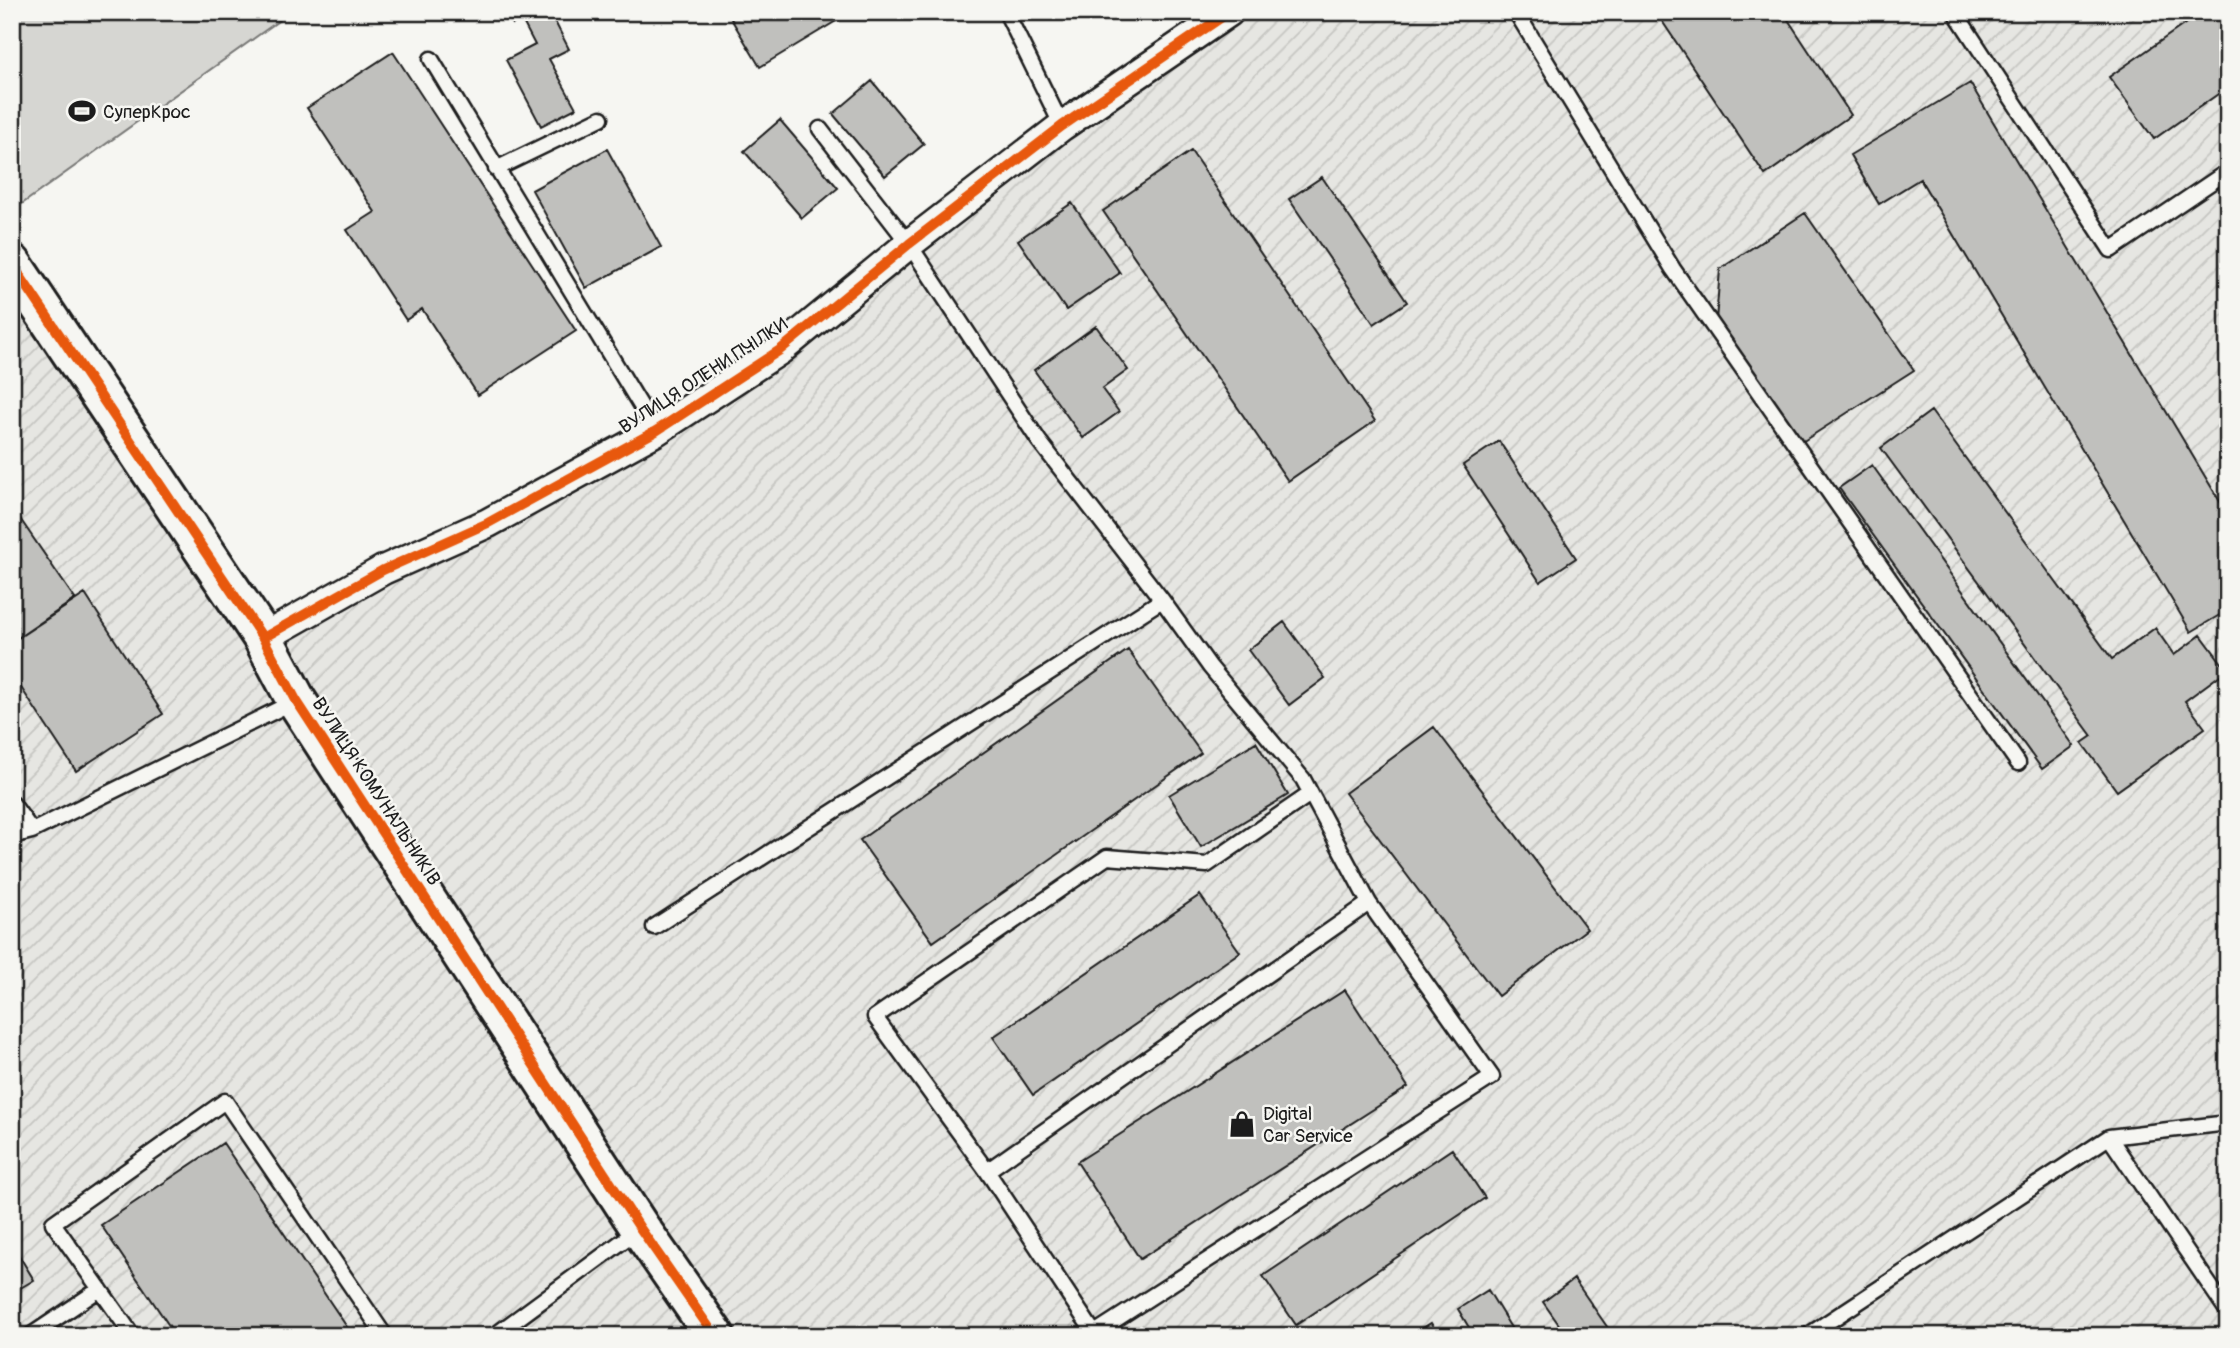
<svg xmlns="http://www.w3.org/2000/svg" width="2240" height="1348" font-family="Pangolin,sans-serif">
	<style>
		.industrial { fill: url(#industrial-furrows) }
		.grass { fill: #d6d6d2; stroke: #797977; stroke-width: 2 }
		.building { fill: #c0c0bd; stroke: #1c1c1c; stroke-width: 2 }
		.lines { fill: none; stroke-linecap: round; stroke-linejoin: round }
		.lane-casing { stroke: #1c1c1c; stroke-width: 19 }
		.street-casing { stroke: #1c1c1c; stroke-width: 33 }
		.secondary-casing { stroke: #1c1c1c; stroke-width: 44 }
		.lane { stroke: #f6f6f2; stroke-width: 14 }
		.street { stroke: #f6f6f2; stroke-width: 28 }
		.secondary { stroke: #f6f6f2; stroke-width: 38 }
		.cycleway-casing { stroke: #f6f6f2; stroke-width: 15 }
		.cycleway { stroke: #e8590c; stroke-width: 10 }
		.labels { text-anchor: middle; stroke-width: 5; stroke-linejoin: round; paint-order: stroke }
		.poi-label { font-size: 19px; fill: #1c1c1c; stroke: #f6f6f2; text-anchor: start }
		.street-label { font-size: 19px; fill: #1c1c1c; stroke: #f6f6f2 }
	</style>
	<defs>
		<pattern id="industrial-furrows" width="10" height="10" patternUnits="userSpaceOnUse" patternTransform="scale(1.75)"><rect width="10" height="10" fill="#e6e6e2"/><path d="M-1 1l2-2M0 10L10 0M9 11l2-2" fill="none" stroke="#c5c5c1"/></pattern>
	</defs>
	<rect width="100%" height="100%" fill="#f6f6f2"/>
	<filter id="ink" filterUnits="userSpaceOnUse"><feTurbulence type="fractalNoise" baseFrequency=".0143" numOctaves="2"/><feDisplacementMap in="SourceGraphic" scale="14" xChannelSelector="R" yChannelSelector="G"/><feConvolveMatrix kernelMatrix="1 2 1 2 8 2 1 2 1" color-interpolation-filters="sRGB"/></filter>
	<g filter="url(#ink)">
		<path class="industrial" d="M1240,12H2228V1336H12V281L256,647L496,529L916,244Z"/>
		<path class="grass" d="M12,12H291L12,211Z"/>
		<path class="building" d="M504,12H530L513,24Z
			M547,12H550L569,49L549,59L576,108L541,126L506,60L535,45L524,24Z
			M727,12H851L760,67Z
			M1656,12H1783L1851,115L1765,175Z
			M2202,12H2221L2228,22V87L2154,139L2109,77Z
			M393,52L576,331L478,395L422,309L406,320L347,230L375,212L307,108Z
			M872,81L924,144L885,176L833,114Z
			M1970,83L2228,515V610L2191,632L1920,179L1879,204L1850,155Z
			M780,120L838,188L802,218L744,151Z
			M607,149L661,247L586,288L532,190Z
			M1191,151L1375,421L1288,481L1103,211Z
			M1322,177L1407,302L1374,324L1289,199Z
			M1072,203L1120,273L1066,310L1018,240Z
			M1805,213L1914,370L1802,442L1716,321L1720,269Z
			M1096,326L1128,370L1102,389L1119,412L1083,438L1034,370Z
			M1931,411L2112,659L2155,628L2174,655L2201,635L2227,670L2185,701L2205,728L2117,791L2082,743L2092,736L1881,448Z
			M1499,441L1576,558L1540,582L1463,465Z
			M1872,465L2074,746L2042,769L1839,488Z
			M12,507L75,599L12,642Z
			M85,594L163,714L76,771L12,674V642Z
			M1284,622L1325,678L1289,705L1248,650Z
			M1128,650L1201,753L933,942L860,840Z
			M1434,727L1587,929L1498,996L1345,793Z
			M1256,742L1288,795L1201,847L1169,795Z
			M1200,895L1240,952L1033,1095L993,1037Z
			M1345,990L1408,1087L1140,1259L1077,1162Z
			M223,1143L353,1336H176L101,1225Z
			M1452,1149L1485,1198L1296,1325L1263,1276Z
			M12,1244L34,1280L12,1293Z
			M1574,1279L1610,1331L1603,1336H1567L1543,1302Z
			M1488,1290L1516,1336H1474L1458,1309Z
			M1431,1323L1439,1336H1410Z"/>
		<g class="lines">
			<defs>
				<path id="lane" d="M1006,12L1062,126
					M1516,12L1673,269L2018,763
					M1955,12L2111,250L2228,171
					M431,59L656,431
					M820,129L909,244L1039,441L1162,600L1210,667L1303,779L1369,903L987,1171L875,1017L1107,857L1207,865L1310,794
					M496,169L601,118
					M12,803L32,831L295,701
					M12,836L32,831
					M654,927L1162,600
					M2109,1137L2228,1123
					M987,1171L1094,1333
					M30,1336L100,1289
					M133,1336L53,1223L225,1101L385,1336
					M494,1336L639,1229
					M1090,1336L1492,1077L1369,903
					M1807,1336L2109,1137L2228,1312"/>
				<path id="street" d="M263,638L383,570L488,523L656,431L780,350L909,244L1062,126L1229,12"/>
				<path id="secondary" d="M12,264L263,638L296,700L640,1228L715,1336"/>
			</defs>
			<use href="#lane" class="lane-casing"/>
			<use href="#street" class="street-casing"/>
			<use href="#secondary" class="secondary-casing"/>
			<use href="#lane" class="lane"/>
			<use href="#street" class="street"/>
			<use href="#secondary" class="secondary"/>
			<defs>
				<path id="cycleway" d="M12,264L263,638L296,700L640,1228L715,1336
					M263,638L383,570L488,523L656,431L780,350L909,244L1062,126L1229,12"/>
			</defs>
			<use href="#cycleway" class="cycleway-casing"/>
			<use href="#cycleway" class="cycleway"/>
		</g>
	</g>
	<defs>
		<symbol id="stadium-bare" viewBox="-9 -9 18 18"><path d="M0-5a6.5 5 0 1 0 0 10a6.5 5 0 1 0 0-10ZM-3.5-1.8h7v3.6h-7Z" fill="#1c1c1c" stroke="#f6f6f2" stroke-width="2.5" paint-order="stroke"/></symbol>
		<symbol id="shop-bare" viewBox="-9 -9 18 18"><path d="M-5-2.5h2.3a2.7 3.5 0 0 1 5.4 0H5L5.5 6h-11ZM-1.5-2.5h3a1.5 2.3 0 0 0-3 0Z" fill="#1c1c1c" stroke="#f6f6f2" stroke-width="2.5" paint-order="stroke"/></symbol>
	</defs>
	<g fill-rule="evenodd">
		<use href="#stadium-bare" x="63" y="92" width="38" height="38"/>
		<use href="#shop-bare" x="1223" y="1105" width="38" height="38"/>
	</g>
	<g class="labels">
		<g class="poi-label">
			<text x="103" y="118">СуперКрос</text>
			<text x="1263" y="1120">Digital<tspan x="1263" dy="22">Car Service</tspan></text>
		</g>
		<g class="street-label">
			<text transform="translate(703 375) rotate(-33)" y="7">ВУЛИЦЯ ОЛЕНИ ПЧІЛКИ</text>
			<text transform="translate(377 791) rotate(57)" y="7">ВУЛИЦЯ КОМУНАЛЬНИКІВ</text>
		</g>
	</g>
	<rect width="2240" height="1348" fill="none" stroke="#f6f6f2" stroke-width="42"/>
	<rect x="21" y="21" width="2198" height="1306" fill="none" stroke="#1c1c1c" stroke-width="2.5" filter="url(#ink)"/>
</svg>
